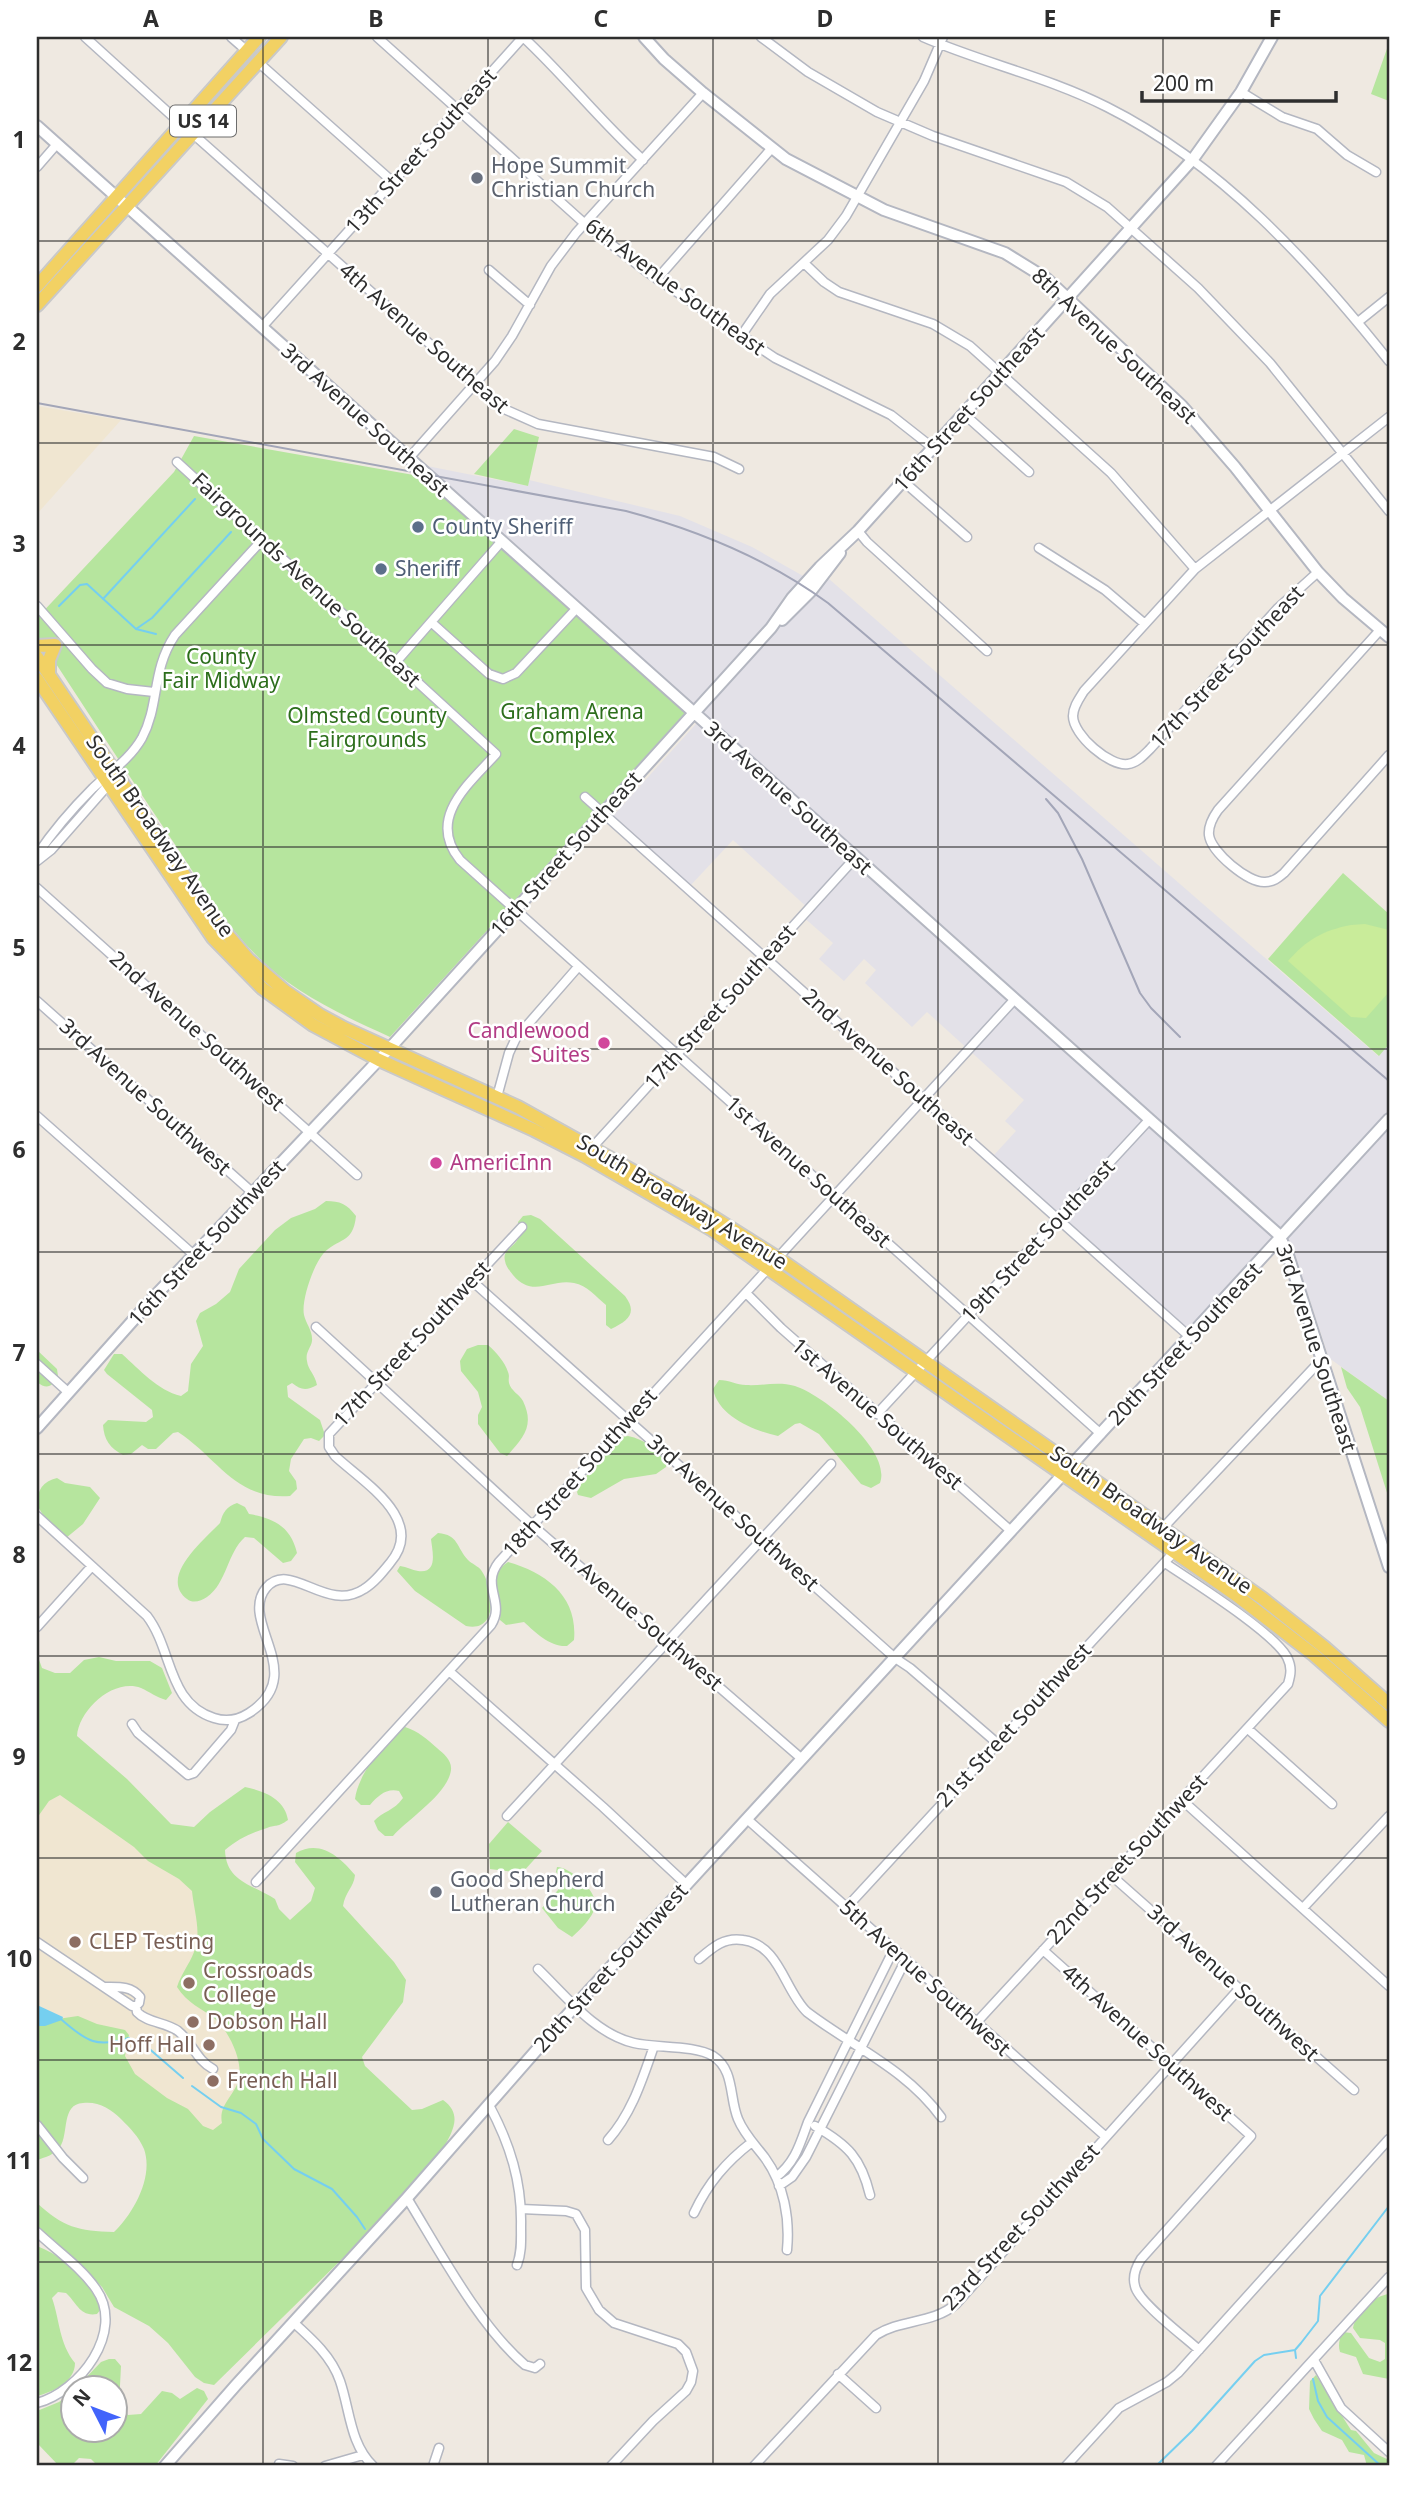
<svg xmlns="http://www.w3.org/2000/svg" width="1426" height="2503" font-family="'Noto Sans',sans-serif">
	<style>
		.industrial { fill: #e3e1e8 }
		.education { fill: #f0e6d1 }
		.green { fill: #b6e59e }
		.pitch { fill: #c9ec9a }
		.water { fill: #75cff0 }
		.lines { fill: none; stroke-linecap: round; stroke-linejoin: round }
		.stream { stroke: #75cff0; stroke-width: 2 }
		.street-casing { stroke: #b4b7c1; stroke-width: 11 }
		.secondary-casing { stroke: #b4b7c1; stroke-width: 14 }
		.primary-casing { stroke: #c9c9c9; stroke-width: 16 }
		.street { stroke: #fff; stroke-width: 8 }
		.secondary { stroke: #fff; stroke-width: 10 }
		.primary { stroke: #f2d163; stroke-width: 12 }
		.rail { stroke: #a3a6b8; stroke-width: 2 }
		.grid { fill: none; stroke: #2e2e2e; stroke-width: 2; stroke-opacity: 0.55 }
		.worship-dot { fill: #6b7280; stroke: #fff; stroke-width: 2.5 }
		.service-dot { fill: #5c6f8a; stroke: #fff; stroke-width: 2.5 }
		.hotel-dot { fill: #d1479c; stroke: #fff; stroke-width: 2.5 }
		.education-dot { fill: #8d6e63; stroke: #fff; stroke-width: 2.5 }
		.labels { text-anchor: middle; stroke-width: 5; stroke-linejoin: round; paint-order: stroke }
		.shield { fill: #fff; stroke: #6d6d6d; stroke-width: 2 }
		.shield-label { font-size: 19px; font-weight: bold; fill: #2e2e2e }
		.street-label { font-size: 21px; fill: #2e2e2e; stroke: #fff }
		.worship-label { font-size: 21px; fill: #5b616d; stroke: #fff; text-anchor: start }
		.service-label { font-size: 21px; fill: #4e5e75; stroke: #fff; text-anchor: start }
		.park-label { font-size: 21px; fill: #2c6e1b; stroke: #fff }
		.hotel-label { font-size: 21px; fill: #b23c85; stroke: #fff; text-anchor: end }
		.education-label { font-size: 21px; fill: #785e54; stroke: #fff; text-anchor: start }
		.neatline { fill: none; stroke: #2e2e2e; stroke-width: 2.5 }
		.grid-label { font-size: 23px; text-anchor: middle; font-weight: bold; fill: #2e2e2e }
	</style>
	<rect width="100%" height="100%" fill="#efe9e1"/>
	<path class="industrial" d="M427,466L528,486L529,480L680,516L752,547L812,581L821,572L1378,1056L1389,1044V1401L1329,1358L1291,1243L1282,1230L1189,1330L994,1155L1016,1131L1005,1121L1024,1100L927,1012L912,1027L865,983L876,970L864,959L844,981L819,959L833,943L802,916L809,909L733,840L690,886L613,816L704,715Z"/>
	<path class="education" d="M37,406L121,420L37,514Z
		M64,1732L351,2059L321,2274L92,2066L37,2114V1762Z"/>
	<path class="green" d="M1389,43V101L1371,94Z
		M514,429L539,437L528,486L474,474Z
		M194,436L425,477L685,713L390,1037C342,1015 293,993 255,954C225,924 203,887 180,852C131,780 85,707 37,635V618L174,472Z
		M1343,873L1389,914V1044L1379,1056L1268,959Z
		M326,1201C340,1201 347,1204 356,1216C353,1245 338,1237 323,1254C313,1266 301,1301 304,1315C306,1324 313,1331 312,1341C311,1348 305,1352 307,1361C308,1370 315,1374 317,1385C306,1391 301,1390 292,1383L287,1386L288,1397L320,1420L325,1435L319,1441L311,1438L304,1439L291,1459L289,1471L296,1481L297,1489L290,1496C235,1500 218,1458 178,1432L173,1433L156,1449H148L142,1445L131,1454L123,1455C110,1448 104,1440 103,1425L108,1420L146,1422L153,1417L152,1410L107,1374L104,1370L114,1354H122C140,1370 157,1390 181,1396L188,1391L191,1364L203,1346L196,1321L200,1313L216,1304L230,1292L239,1269L275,1230L291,1218L315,1209Z
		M531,1215L540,1219L625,1296C638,1313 628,1321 611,1329L606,1325V1305C596,1297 587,1285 574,1283C551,1278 533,1299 513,1275C510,1271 506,1267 505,1261C502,1250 514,1247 518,1239C520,1234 518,1228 518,1222L523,1216Z
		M478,1345H488C496,1352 505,1362 508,1372C510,1377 508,1378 509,1383C511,1391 519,1394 523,1401C535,1426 523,1438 507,1456L500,1453L478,1424V1415L482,1407L478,1392L461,1371L460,1361L467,1349Z
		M37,1350L57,1369L58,1376C52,1387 47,1390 37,1382Z
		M1341,1367L1389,1401V1499L1360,1407L1347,1388Z
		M719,1380C729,1380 737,1385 746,1385C763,1386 778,1381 795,1386C823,1395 892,1450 880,1483L871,1488L861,1484L819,1434L800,1423L795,1424L778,1436C754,1431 718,1416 713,1389Z
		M628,1436C645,1439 656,1450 667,1461L666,1467L656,1474L624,1479L591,1498L578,1495L577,1492C587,1471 606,1453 622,1437Z
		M57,1478L65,1483L90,1487L100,1498L83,1524L66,1538L46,1520L37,1505C37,1490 43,1481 57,1478Z
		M237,1503L245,1507L249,1514C274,1518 291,1527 297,1553L291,1561L283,1563L254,1538L245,1537C227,1553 227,1583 207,1597C201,1601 193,1604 187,1599C158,1577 205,1539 220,1523C223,1512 226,1507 237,1503Z
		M438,1533C459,1535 456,1547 468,1560C472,1564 478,1566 481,1570C494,1588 499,1633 466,1626L415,1591L397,1571L400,1566C407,1567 412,1570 418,1571C439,1574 432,1550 431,1539Z
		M508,1562C547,1573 578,1597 574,1640L567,1646C550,1647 536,1633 524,1622L506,1625L500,1620C502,1597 486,1576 508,1562Z
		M37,1654L42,1668L55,1673H70L84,1660L99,1657L116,1661H150L162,1668L172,1693L166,1700C156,1697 150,1692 141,1688C113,1678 79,1710 77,1736L127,1779L171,1824L194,1827L210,1812L245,1787C264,1791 285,1799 288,1820C277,1828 277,1824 267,1828C251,1833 238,1839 225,1850C226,1882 252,1884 275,1899L279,1909L290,1920L311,1901L315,1888L295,1862L296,1853C320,1839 340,1857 355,1875C354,1887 345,1892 343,1906L394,1962L406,1980L403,2002L362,2057L365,2066L412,2110L422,2109L443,2100C464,2115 452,2133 441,2152L343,2258L214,2385L204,2383L195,2377L168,2343L149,2326L114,2307L102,2287L37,2227V2203C63,2227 78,2231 114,2232C133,2214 154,2177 144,2149C139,2137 130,2128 121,2119C111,2109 98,2101 83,2103C61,2104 69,2134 60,2147C54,2155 46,2157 37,2160V2022L78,2016L97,2024L125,2030L129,2035L125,2056L135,2074L167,2098L188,2109L203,2126L213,2130L222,2123C218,2105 235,2095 239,2079C243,2061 229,2031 215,2019C201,2008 187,2003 177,1987C181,1974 189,1965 194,1952C202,1932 194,1912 192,1891L179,1879L148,1861L134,1847L60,1795L49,1801L37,1818Z
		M405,1727C418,1731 427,1739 437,1748C444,1754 452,1760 451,1770C448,1794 408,1819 393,1836H385L378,1830L374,1821C383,1811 394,1811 403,1798L399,1791C386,1788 378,1796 370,1805H361L355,1799C358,1775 384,1740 405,1727Z
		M508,1822L542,1851L522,1873L490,1869L489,1844Z
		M557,1867C570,1867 599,1892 595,1907C593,1917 580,1930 572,1937L558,1928L542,1908L558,1890L562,1879L556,1872Z
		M37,2246C64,2256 91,2282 101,2309L97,2314C80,2317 77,2303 66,2293L58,2292L52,2298C60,2321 59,2343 75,2363C75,2382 53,2392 37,2396Z
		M1389,2294V2379L1363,2374L1356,2357L1340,2352C1338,2346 1339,2338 1343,2332L1351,2333L1369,2358L1380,2362L1385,2359V2343L1380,2340L1360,2338L1353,2328C1356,2312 1373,2296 1389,2294Z
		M109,2359H115L121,2366L119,2405L128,2415L141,2414L162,2391L172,2393L180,2399L197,2388L204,2391L208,2399L155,2466H98L91,2459L79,2458L72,2465L59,2466L37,2443V2411L59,2402L73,2391L74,2430H116V2388L77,2387L101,2362Z
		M1316,2375L1351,2430L1356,2431L1374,2453L1389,2460V2466H1367L1364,2455L1349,2452L1342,2440L1322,2431L1314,2419L1309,2409L1310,2381Z"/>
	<path class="pitch" d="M1351,925L1365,924L1389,930V992L1366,1018L1351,1017L1288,961C1306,940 1324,930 1351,925Z"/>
	<path class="water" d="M37,2005L63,2017L62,2020L45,2026H37Z"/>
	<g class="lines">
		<path class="stream" d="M103,599L195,499
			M59,606L80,585L87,584L136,629L156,634
			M136,629L152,618L231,532
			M62,2020C87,2042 97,2048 129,2038
			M146,2046L183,2078
			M192,2086L221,2107L241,2113L256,2124L263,2139L294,2169L332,2189L357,2217L365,2229
			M1295,2350L1296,2358
			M1313,2379L1318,2401L1327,2417L1381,2466
			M1156,2466L1192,2431L1255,2361L1264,2355L1295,2350L1301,2343L1318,2321L1320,2296L1389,2206"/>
		<defs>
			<path id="street" d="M85,37L181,124
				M231,37L247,51
				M377,37L584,223L647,272L775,358L891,415L933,448
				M523,37C565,76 600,121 643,160
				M761,37L808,72L877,112L933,136L1066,182L1107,207L1198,288L1270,363L1389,511
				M923,37C983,63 1048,77 1107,107C1221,164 1311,263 1389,361
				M258,62L393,182
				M1241,92L1282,117L1317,129L1347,155L1376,172
				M192,133L502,408L538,424L714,457L739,469
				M37,167L57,144
				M804,263L824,282L839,292L933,324L970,346L1111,473L1195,569
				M489,270L530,305
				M657,279L771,149
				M1358,322L1389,297
				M262,327L523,37
				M741,336L770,294L828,240L846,216L924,81L943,37
				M964,414L1029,472
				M409,458L495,361L512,336L551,266L576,233L703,93
				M177,462L496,754C469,784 426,818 460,860L1101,1434
				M903,481L967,537
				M858,531L867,542L987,651
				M1039,548L1105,590L1145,624
				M1318,572L1278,608L1150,749C1144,755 1137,763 1128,764C1110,767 1073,735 1073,716C1073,707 1079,699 1084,691L1195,569L1389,417
				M37,606L92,669L107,683L127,689L154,692
				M431,622L489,674L503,679L516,673L576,609
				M1380,630L1218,810C1213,817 1208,825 1209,835C1211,852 1248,883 1265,882C1273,882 1278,878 1284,873L1389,755
				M396,662L501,542
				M585,797L1190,1337
				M37,855C53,831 73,808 93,788C110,772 130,759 142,738C160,704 151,671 175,635L262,540
				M37,861L51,850L109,784
				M37,888L357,1175
				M37,1001L253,1193
				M497,1097L509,1053L516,1038L578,967
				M37,1116L194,1255
				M589,1151L855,858
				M471,1280L895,1658L910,1668L997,1743
				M746,1293L781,1328L1011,1531
				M316,1327L532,1525L802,1759
				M37,1364L68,1392
				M877,1414L1149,1120
				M37,1516L147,1616C173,1650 167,1703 214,1718C226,1722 238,1720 249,1713C310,1674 238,1622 266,1588C290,1559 326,1614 364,1589C374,1583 382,1573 390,1563C427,1520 364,1483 335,1456L329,1447V1434L522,1227
				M1161,1530L1322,1359
				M37,1627L92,1566
				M449,1671L603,1807L687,1885
				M132,1724L138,1733L188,1775L194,1773L231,1730L235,1720
				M1248,1729L1332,1804
				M1182,1800L1389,1986
				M507,1816L831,1464
				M747,1819L1105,2136
				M1112,1876L1354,2090
				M256,1882L491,1625C506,1602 480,1586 499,1562L1014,1000
				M846,1908L1176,1550
				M1303,1908L1389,1816
				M37,1942L132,2006H136L139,2003L140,1997C131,1986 119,1987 106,1987
				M1043,1950L1251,2136L1141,2259C1136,2267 1132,2276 1135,2286C1138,2302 1185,2337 1199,2350
				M699,1959C713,1947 724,1937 743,1940C780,1945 784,1990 807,2012C853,2047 906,2069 941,2117
				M538,1969C566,1996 595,2034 634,2043C656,2048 695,2045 713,2056C735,2070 729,2098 738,2119C744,2134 756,2146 765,2158C784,2184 790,2219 787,2250
				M136,2006L137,2012C147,2023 166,2022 178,2031C193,2043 196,2060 213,2069
				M976,2023L1288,1684C1291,1674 1292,1667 1287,1657C1272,1631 1193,1582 1165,1563
				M489,2105C510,2144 522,2182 521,2226C521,2239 522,2252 517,2265
				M37,2125L63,2158L83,2178
				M815,2126C848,2145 861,2158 870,2195
				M608,2140C632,2113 642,2080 654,2046
				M776,2177C795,2163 800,2144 808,2122L893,1951
				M779,2186L792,2177L806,2157L905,1961
				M407,2198C439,2250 479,2326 525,2365L535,2368L540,2364
				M521,2209L566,2211L576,2214L585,2230L586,2288L599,2310L614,2323L678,2344L686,2352L693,2371L691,2382L686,2391L653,2421L611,2466
				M694,2213C708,2183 726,2162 752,2142
				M37,2232C56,2250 81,2267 96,2289C126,2332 79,2392 37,2403
				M293,2322C312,2339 332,2357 340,2381C350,2410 350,2444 373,2466
				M1314,2360L1341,2408L1389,2452
				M838,2374L876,2408
				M279,2464L293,2466
				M325,2466L363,2455
				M433,2466L439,2448
				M754,2466L876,2335C901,2319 933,2324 956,2304L1239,1989
				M1066,2466L1119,2408L1167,2382L1178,2373L1389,2139
				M1216,2466L1389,2277"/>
			<path id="secondary" d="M644,37L664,59L703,93L786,159L884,210L1005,253L1047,279L1182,406L1235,467L1318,572L1343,598L1389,637
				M37,126L1278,1234L1286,1249L1389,1567
				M782,620L811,591L840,553
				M37,1428L153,1298L390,1048L771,628L792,598L820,567L858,531L1193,159L1241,92L1272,37
				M165,2466L236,2385L407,2198L576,2005L1389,1119"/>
			<path id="primary" d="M37,286L259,37
				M37,305L281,37
				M37,646L55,645
				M37,657L214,919L248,959L285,991L320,1015L344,1028L518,1107L694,1205L778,1258L1262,1598L1324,1647L1389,1704
				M49,675V660L55,645
				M37,679L213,938L262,988L313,1025L379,1060L534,1130L585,1156L711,1229L1236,1595L1314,1655L1389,1721"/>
		</defs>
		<use href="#street" class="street-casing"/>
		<use href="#secondary" class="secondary-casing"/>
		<use href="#primary" class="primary-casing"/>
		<use href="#street" class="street"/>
		<use href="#secondary" class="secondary"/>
		<use href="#primary" class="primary"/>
		<path class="rail" d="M37,403L626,511C697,530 768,559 828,603L1389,1081
			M1046,799L1058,813L1082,859L1140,993L1151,1008L1180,1037"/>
	</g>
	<path class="grid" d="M263,37V2466M488,37V2466M713,37V2466M938,37V2466M1163,37V2466M37,241H1389M37,443H1389M37,645H1389M37,847H1389M37,1049H1389M37,1252H1389M37,1454H1389M37,1656H1389M37,1858H1389M37,2060H1389M37,2262H1389"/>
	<g class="worship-dot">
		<circle cx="477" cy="178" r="7"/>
		<circle cx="436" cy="1892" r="7"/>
	</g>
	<g class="service-dot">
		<circle cx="418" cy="527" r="7"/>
		<circle cx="381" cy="569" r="7"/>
	</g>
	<g class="hotel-dot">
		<circle cx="604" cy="1043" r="7"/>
		<circle cx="436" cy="1163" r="7"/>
	</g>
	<g class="education-dot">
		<circle cx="75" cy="1942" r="7"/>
		<circle cx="189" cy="1983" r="7"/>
		<circle cx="193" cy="2022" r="7"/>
		<circle cx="209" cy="2045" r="7"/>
		<circle cx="213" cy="2081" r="7"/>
	</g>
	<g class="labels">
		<rect class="shield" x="170" y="105.5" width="66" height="31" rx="5"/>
		<g class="shield-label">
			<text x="203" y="128">US 14</text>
		</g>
		<g class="street-label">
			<text transform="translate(421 151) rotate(-48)" y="7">13th Street Southeast</text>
			<text transform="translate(675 287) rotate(36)" y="7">6th Avenue Southeast</text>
			<text transform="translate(424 338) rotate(41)" y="7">4th Avenue Southeast</text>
			<text transform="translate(1114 346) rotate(43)" y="7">8th Avenue Southeast</text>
			<text transform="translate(969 409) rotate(-48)" y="7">16th Street Southeast</text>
			<text transform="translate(365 420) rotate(42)" y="7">3rd Avenue Southeast</text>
			<text transform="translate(306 580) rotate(43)" y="7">Fairgrounds Avenue Southeast</text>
			<text transform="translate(1227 667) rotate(-47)" y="7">17th Street Southeast</text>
			<text transform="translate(788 798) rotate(42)" y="7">3rd Avenue Southeast</text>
			<text transform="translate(160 836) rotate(55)" y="7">South Broadway Avenue</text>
			<text transform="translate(566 854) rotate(-48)" y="7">16th Street Southeast</text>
			<text transform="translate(720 1007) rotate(-48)" y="7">17th Street Southeast</text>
			<text transform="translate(197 1031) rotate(42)" y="7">2nd Avenue Southwest</text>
			<text transform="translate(888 1067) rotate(42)" y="7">2nd Avenue Southeast</text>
			<text transform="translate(145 1097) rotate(42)" y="7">3rd Avenue Southwest</text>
			<text transform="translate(808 1172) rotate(42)" y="7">1st Avenue Southeast</text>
			<text transform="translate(682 1202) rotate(31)" y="7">South Broadway Avenue</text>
			<text transform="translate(1038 1241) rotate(-47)" y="7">19th Street Southeast</text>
			<text transform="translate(207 1243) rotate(-47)" y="7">16th Street Southwest</text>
			<text transform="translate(412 1344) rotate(-47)" y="7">17th Street Southwest</text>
			<text transform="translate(1185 1344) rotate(-47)" y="7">20th Street Southeast</text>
			<text transform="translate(1316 1348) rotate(72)" y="7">3rd Avenue Southeast</text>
			<text transform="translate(877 1414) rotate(41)" y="7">1st Avenue Southwest</text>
			<text transform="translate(580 1473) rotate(-48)" y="7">18th Street Southwest</text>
			<text transform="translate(733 1513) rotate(42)" y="7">3rd Avenue Southwest</text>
			<text transform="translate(1151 1520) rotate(35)" y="7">South Broadway Avenue</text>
			<text transform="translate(636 1614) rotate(41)" y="7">4th Avenue Southwest</text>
			<text transform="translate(1014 1725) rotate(-47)" y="7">21st Street Southwest</text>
			<text transform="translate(1127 1859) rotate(-47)" y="7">22nd Street Southwest</text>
			<text transform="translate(611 1968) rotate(-48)" y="7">20th Street Southwest</text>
			<text transform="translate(925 1978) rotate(42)" y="7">5th Avenue Southwest</text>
			<text transform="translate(1233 1983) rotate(42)" y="7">3rd Avenue Southwest</text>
			<text transform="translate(1147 2043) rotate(42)" y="7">4th Avenue Southwest</text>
			<text transform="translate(1021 2227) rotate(-47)" y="7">23rd Street Southwest</text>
		</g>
		<g class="worship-label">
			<text x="491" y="173">Hope Summit<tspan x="491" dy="24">Christian Church</tspan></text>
			<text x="450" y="1887">Good Shepherd<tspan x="450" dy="24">Lutheran Church</tspan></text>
		</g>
		<g class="service-label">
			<text x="432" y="534">County Sheriff</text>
			<text x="395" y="576">Sheriff</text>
		</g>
		<g class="park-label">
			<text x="221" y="664">County<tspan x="221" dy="24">Fair Midway</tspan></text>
			<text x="572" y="719">Graham Arena<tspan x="572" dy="24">Complex</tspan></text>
			<text x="367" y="723">Olmsted County<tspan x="367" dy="24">Fairgrounds</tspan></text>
		</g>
		<g class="hotel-label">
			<text x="590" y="1038">Candlewood<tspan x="590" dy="24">Suites</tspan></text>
			<text x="450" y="1170" text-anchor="start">AmericInn</text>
		</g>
		<g class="education-label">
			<text x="89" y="1949">CLEP Testing</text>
			<text x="203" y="1978">Crossroads<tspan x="203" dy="24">College</tspan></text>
			<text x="207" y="2029">Dobson Hall</text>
			<text x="195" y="2052" text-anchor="end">Hoff Hall</text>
			<text x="227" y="2088">French Hall</text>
		</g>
	</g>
	<rect width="1426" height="2503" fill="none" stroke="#ffffff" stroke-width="77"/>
	<g transform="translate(94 2409) rotate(312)"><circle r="33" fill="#ffffff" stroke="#ababab" stroke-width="2"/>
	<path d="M0-5L12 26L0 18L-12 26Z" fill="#4264fb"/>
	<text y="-10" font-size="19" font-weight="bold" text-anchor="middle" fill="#2e2e2e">N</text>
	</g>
	<path d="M1142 91v10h194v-10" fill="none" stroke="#2e2e2e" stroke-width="3.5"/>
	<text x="1153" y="91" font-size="21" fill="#2e2e2e" stroke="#ffffff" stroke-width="5" paint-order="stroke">200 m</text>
	<rect x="38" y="38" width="1350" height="2426" class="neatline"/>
	<g class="grid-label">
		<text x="151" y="27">A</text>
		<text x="376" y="27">B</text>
		<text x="601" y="27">C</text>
		<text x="825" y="27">D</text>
		<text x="1050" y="27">E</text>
		<text x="1275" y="27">F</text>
		<text x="19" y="148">1</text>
		<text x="19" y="350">2</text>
		<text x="19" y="552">3</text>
		<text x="19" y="754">4</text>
		<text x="19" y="956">5</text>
		<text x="19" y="1158">6</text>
		<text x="19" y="1361">7</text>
		<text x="19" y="1563">8</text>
		<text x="19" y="1765">9</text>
		<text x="19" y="1967">10</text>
		<text x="19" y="2169">11</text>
		<text x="19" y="2371">12</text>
	</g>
</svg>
